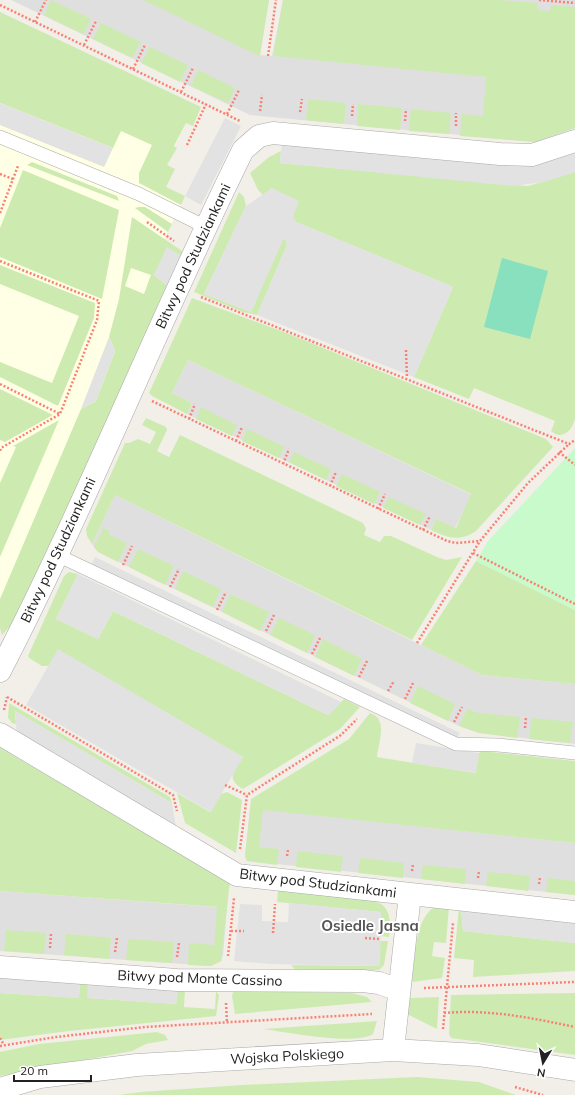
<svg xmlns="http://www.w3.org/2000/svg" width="575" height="1095" font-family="Mulish,sans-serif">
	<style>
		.residential { fill: #e0dfdf }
		.education { fill: #ffffe5 }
		.grass { fill: #cdebb0; fill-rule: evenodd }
		.park { fill: #c8facc }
		.pitch { fill: #88e0be }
		.parking { fill: #e2e2e2 }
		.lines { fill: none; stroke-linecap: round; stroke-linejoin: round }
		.service-casing { stroke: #a9a9a9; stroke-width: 14 }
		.minor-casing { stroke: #a9a9a9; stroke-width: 23 }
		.path { stroke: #fa8072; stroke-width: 2.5; stroke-dasharray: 2 2; stroke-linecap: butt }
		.service { stroke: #fff; stroke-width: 13 }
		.minor { stroke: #fff; stroke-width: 22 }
		.labels { text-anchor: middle; stroke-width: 4; stroke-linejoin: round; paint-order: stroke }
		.street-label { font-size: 14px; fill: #222; stroke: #fff }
		.neighbourhood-label { font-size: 15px; font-weight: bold; fill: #555; stroke: #fff }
	</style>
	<rect width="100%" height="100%" fill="#f2efe9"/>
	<path class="residential" d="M11,0H269L260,55L272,56L283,0H575V128L535,142L250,115Z
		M188,360L472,495L455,528L436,519L431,530L187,414L192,403L172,393Z
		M115,495L482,675L575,684V744L479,733L459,726L98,552L92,544Z
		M250,808L575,843V895L247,861L245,856Z
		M0,891L227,908L223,955L221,961L211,966L0,951Z"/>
	<path class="education" d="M0,39L186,123L153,190L181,205L164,239L143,297L0,616Z"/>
	<path class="grass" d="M51,0L91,19L83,34L44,15Z
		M143,0H269L260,55H257Z
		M283,0H499L538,3L537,10L550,11L551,5L575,7V128L535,142L460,136L462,114L483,116L486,77L273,56Z
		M0,12L201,107L193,126L186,123L174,146L177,148L167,165L175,169L166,187L185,196L181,205L139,183V173L152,145L121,131L113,148L0,103Z
		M101,23L141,42L132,58L93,39Z
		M150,47L188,65L180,82L141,63Z
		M198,70L235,88L228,103L191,86Z
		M308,99L346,103L344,124L306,120Z
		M358,104L402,108L400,130L357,126Z
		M411,109L451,113L449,134L409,131Z
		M281,151L280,163L528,186L575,172V418C573,430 562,441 551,431L555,421L474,388L469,399L414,377L453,287L296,222L272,188L263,195L258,190L250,173L269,157Z
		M32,162L117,196L119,201L27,165Z
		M23,170L119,210L102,299L0,257V228Z
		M239,192L244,197L246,206L204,294L251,312L283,238L286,240L287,245L257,315L243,312L194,292Z
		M139,207H145L172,224L168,232L135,208Z
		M132,217L185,253L183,257L167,248L154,275L169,287L17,619L2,635L0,628V599L81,409L96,401L115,351L109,337L119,299ZM131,268L151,275L144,294L125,286Z
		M0,265L95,303L94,318L58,406L0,377V362L52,383L79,316L0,284Z
		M192,298L284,332L546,439L553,447L476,531C460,542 448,538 431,530L436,519L456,528L471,494L188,360L172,393L192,403L187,414L152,396L149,393Z
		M0,389L53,415L5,442L0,440Z
		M201,407L237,425L232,436L196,419Z
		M146,418L166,427L167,430L157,451L169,457L180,435L363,523L366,529L364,535L380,542L384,536H391L437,557L446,560L462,557L412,640L115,495L92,544L87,536L86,529L125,443H129L138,439L150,444L156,432L142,425Z
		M59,420L0,557V483L16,447L13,446Z
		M247,429L285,447L279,458L242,441Z
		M294,452L331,469L326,480L289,462Z
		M342,474L380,492L374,504L336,486Z
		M389,497L426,514L420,525L383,508Z
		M103,528L110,531L108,534L127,543L118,562L98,552L94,547Z
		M138,549L174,566L165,585L129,567Z
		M476,561L575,610V684L482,675L421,645Z
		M183,571L221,589L213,607L175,589Z
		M69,572L78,574L56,619L98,639L113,611L328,715L344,699L360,707L340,729L243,789C225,779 234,771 243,757L58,650L49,666H42L29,658L28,656L64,576Z
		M230,594L269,612L260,631L222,612Z
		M279,618L315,635L307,653L270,635Z
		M323,639L362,659L354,676L315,657Z
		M418,686L455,704L448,721L410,703Z
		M9,703L170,797L172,803L15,711L16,724L12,723L8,718Z
		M467,709L479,713L520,717L517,738L479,733L459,726Z
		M370,713C389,719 378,743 377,757L475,773L479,753L482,751L575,761V843L263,810L259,847L279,849L277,865L247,861L245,856L251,799L349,739Z
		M532,718L573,722L570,743L529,739Z
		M0,748L230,881L221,961L211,966L188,965L189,943L214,945L217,907L0,891Z
		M227,792L242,800L236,853L185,823L177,793L210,812L221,794Z
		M297,851L343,856L341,872L296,867Z
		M360,858L404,863L403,878L358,873Z
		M423,865L466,869L465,884L421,879Z
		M488,872L530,876L528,891L486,886Z
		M548,878L575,881V895L546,892Z
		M278,890L375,901C391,906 391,922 389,937L380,936L381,912L277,902Z
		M436,906L449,907L446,943L434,942L432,956L445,958L442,978L412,982C415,959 414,918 436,906Z
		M459,908H461L463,931L575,943V971L473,977L474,960L454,958Z
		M6,930L46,933L44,954L4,951Z
		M66,934L111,938L109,959L64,955Z
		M128,939L174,942L172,963L126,960Z
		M380,941H388L384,965L379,970L296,971L291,965L379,966Z
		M80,981L88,982V998L176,1004L178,988L185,989L184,1007L215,1009L216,991L219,995L216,1016L69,1031L0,1040V993L79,998Z
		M237,991L352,993L367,997L372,1002L235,1014L232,996L233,992Z
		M575,993V1055L451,1038L449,1034L451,995Z
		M439,997L437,1029L407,1014L409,998Z
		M377,1021L373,1034C354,1046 287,1032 263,1029Z
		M157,1032L165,1035L168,1040L146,1044L132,1051L0,1076V1052L39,1044Z
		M417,1077L479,1082L516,1095H118L141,1092L242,1085Z"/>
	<path class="park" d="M575,448V610L476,561L488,541Z"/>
	<path class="pitch" d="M502,258L548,271L530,339L484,327Z"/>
	<path class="parking" d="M0,103L113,148L104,167L0,125Z
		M225,118L241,126L201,205L185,196Z
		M282,143L513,166L530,165L575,152V172L544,182L512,186L280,163Z
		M272,188L299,201L293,217L296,222L453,287L414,377L257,315L287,245L286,240L284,238L251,312L204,294L246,206Z
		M167,247L183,257L169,287L154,275Z
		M109,337L115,351L96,401L81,409Z
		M95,557L460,733L456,740L91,566Z
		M78,574L341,702L328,715L113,611L98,639L56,619Z
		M58,649L243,757L211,812L26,705Z
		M15,711L172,803L176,828L17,735Z
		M416,743L479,753L476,773L412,763Z
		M289,903L381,912L380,966L272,964L234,961L240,904L262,905V921L288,922Z
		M461,908L575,920V943L463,931Z
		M0,976L80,981L79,998L0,993Z
		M88,982L178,988L176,1004L87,998Z"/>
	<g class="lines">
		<defs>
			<path id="service" d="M0,137L139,194L206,227
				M57,555L456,744L498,745L575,753"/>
			<path id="minor" d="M0,671C88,501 158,322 243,150L259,136L273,133L500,154L532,155L575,141
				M0,734L237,875L575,912
				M0,967L177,980L363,981L379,983L399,990
				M393,1050L410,894
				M0,1089L40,1077L137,1065L393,1050L478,1055L575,1070"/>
		</defs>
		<use href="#service" class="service-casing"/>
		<use href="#minor" class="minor-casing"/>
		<path class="path" d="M539,0L575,3
			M0,5L240,121
			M35,22L46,0
			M84,45L96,21
			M268,56L276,0
			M133,69L145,45
			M181,92L193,68
			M260,111L262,95
			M300,112L302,99
			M227,114L239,90
			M352,116L353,104
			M405,121L406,109
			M456,126V113
			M187,145L206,104
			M0,174L13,179
			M0,213L18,166
			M147,222L174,241
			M0,261L99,301L97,320L60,414L1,448L0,451
			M201,297L569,444L575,440
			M406,350L407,378
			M0,384L60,414
			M152,401L447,541L456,543L480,541
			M189,419L195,404
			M236,441L242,427
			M559,452L575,465
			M283,464L289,449
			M330,486L336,472
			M378,509L385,494
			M423,530L430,516
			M473,553L575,604
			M123,565L132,546
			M170,587L179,569
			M217,610L226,592
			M266,631L274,615
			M417,643L480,541L528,483L569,444
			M312,654L320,638
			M359,677L367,661
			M388,691L394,681
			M7,697L173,795L177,811
			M405,699L413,683
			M4,710L7,697
			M454,722L462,707
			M525,728L526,717
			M225,785L247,795
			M240,849L247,795L341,735L357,719
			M287,856L288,850
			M412,871L413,864
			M478,878L479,871
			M539,884L540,877
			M231,931H244
			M273,933L275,904
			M365,938L380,939
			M50,948L51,934
			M115,952L117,938
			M228,956L234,898
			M177,957L179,943
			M424,988L575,982
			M226,1003L227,1023
			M444,1013C489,1009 532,1018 575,1027
			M443,1029L453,923
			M0,1038L4,1045
			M0,1046L56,1037L145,1027L372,1014
			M515,1087L543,1095"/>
		<use href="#service" class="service"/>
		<use href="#minor" class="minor"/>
	</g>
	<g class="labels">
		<g class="street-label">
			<text transform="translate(193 256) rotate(-65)" y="5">Bitwy pod Studziankami</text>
			<text transform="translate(58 550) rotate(-65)" y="5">Bitwy pod Studziankami</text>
			<text transform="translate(318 883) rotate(7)" y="5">Bitwy pod Studziankami</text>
			<text transform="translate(200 978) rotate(2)" y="5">Bitwy pod Monte Cassino</text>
			<text transform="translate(287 1056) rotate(-3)" y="5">Wojska Polskiego</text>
		</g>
		<g class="neighbourhood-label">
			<text x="370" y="931">Osiedle Jasna</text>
		</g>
	</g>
	<g transform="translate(543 1063) rotate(190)" stroke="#ffffff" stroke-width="3" paint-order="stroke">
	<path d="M0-3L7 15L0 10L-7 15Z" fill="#222222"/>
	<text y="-6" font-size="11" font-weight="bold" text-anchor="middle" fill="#222222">N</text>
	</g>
	<path d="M14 1075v6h77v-6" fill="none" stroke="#222222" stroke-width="2"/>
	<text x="20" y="1075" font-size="12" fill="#222222" stroke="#ffffff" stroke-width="3" paint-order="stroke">20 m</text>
</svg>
